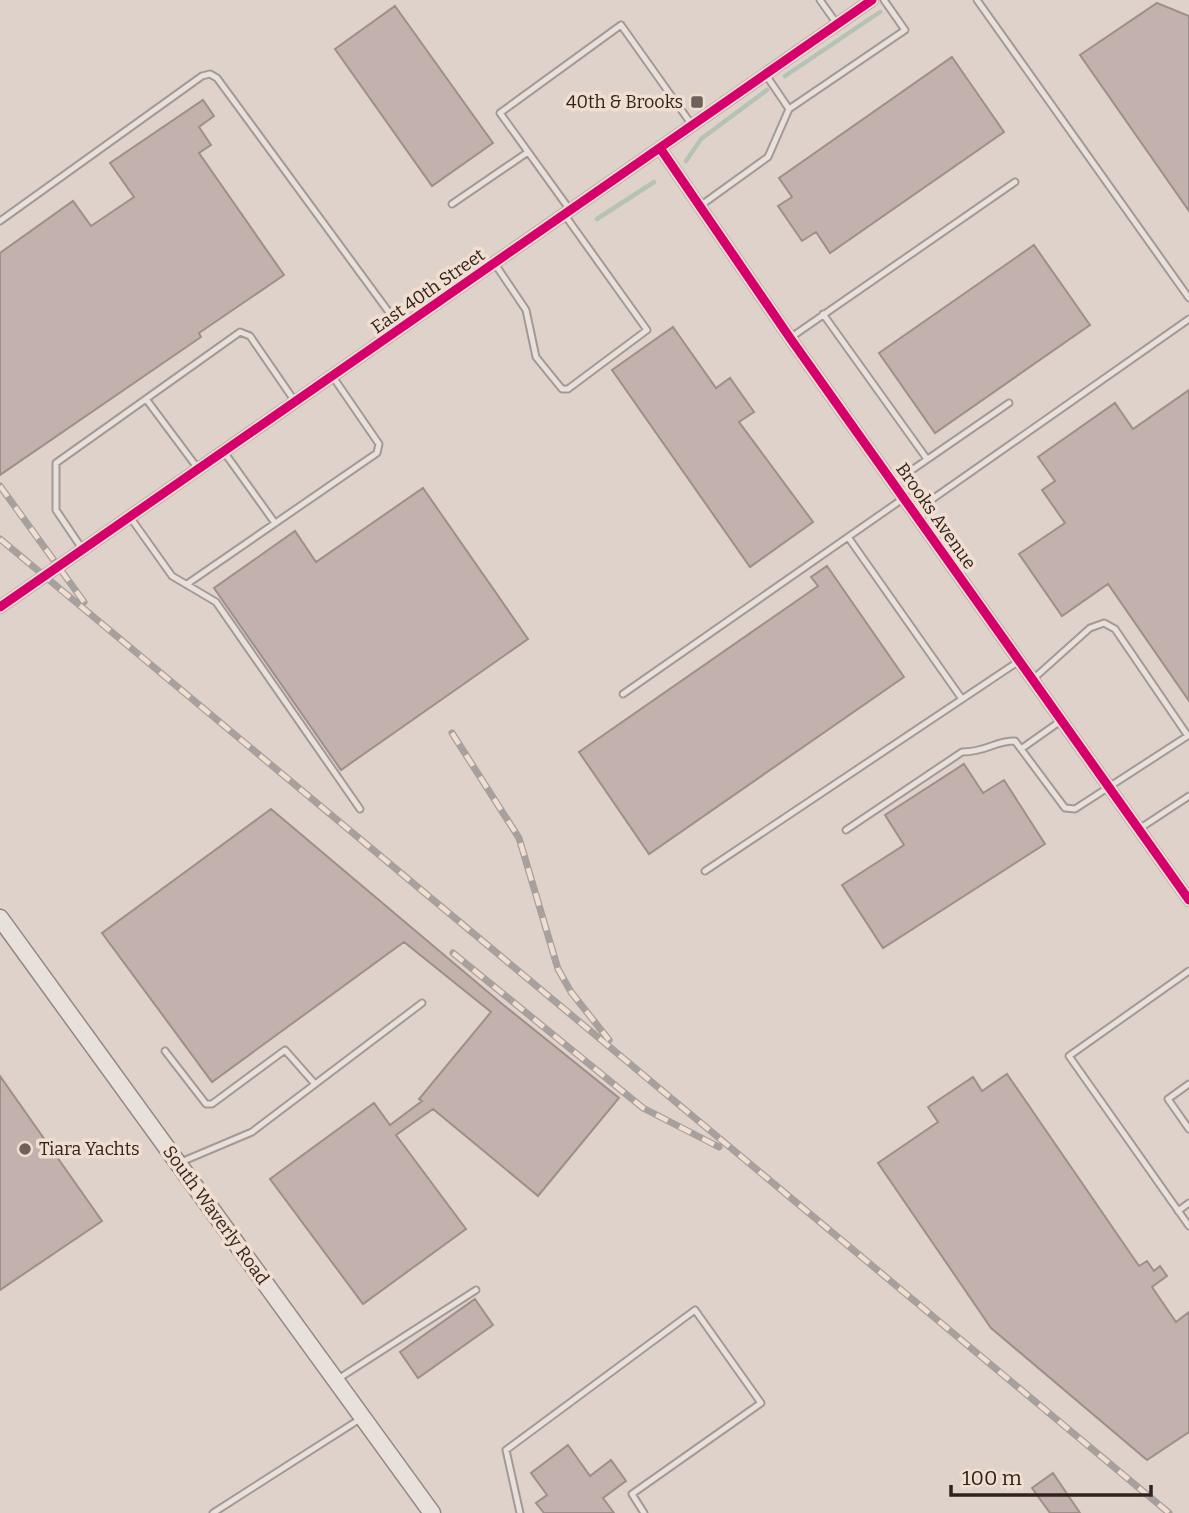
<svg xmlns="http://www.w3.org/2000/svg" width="1189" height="1513" font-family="Bitter,serif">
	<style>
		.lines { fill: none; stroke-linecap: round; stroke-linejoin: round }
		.stream { stroke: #b6c2b6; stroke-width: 4.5 }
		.building { fill: #c2b1ac; stroke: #9e8f8b; stroke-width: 2 }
		.lane-casing { stroke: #a49994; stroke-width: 9 }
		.street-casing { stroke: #a49994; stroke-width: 14 }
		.secondary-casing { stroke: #948884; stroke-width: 19 }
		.lane { stroke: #e8e0db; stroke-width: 5 }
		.street { stroke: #e8e0db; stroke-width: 10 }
		.secondary { stroke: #e8e0db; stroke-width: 16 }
		.rail-casing { stroke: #a7a09c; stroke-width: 7 }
		.rail { stroke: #f0ded1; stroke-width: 4.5; stroke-dasharray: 13; stroke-linecap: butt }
		.cycleway-casing { stroke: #f0ded1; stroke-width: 13 }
		.cycleway { stroke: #d6006c; stroke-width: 9 }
		.poi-dot { fill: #6e605a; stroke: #f0ded1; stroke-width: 2.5 }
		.labels { text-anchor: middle; stroke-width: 7; stroke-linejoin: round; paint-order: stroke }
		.poi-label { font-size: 18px; fill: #31221e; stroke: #f0ded1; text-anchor: end }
		.street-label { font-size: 18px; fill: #31221e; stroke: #f0ded1 }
	</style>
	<rect width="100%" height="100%" fill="#dfd2ca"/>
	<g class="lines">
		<path class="stream" d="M785,76L880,12
			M686,161L701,139L767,90
			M597,219L654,182"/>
	</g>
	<path class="building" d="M1157,3L1189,16V211L1080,55Z
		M395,6L493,143L432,186L335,49Z
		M952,57L1004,132L830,253L816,232L802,241L778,206L792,197L779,178Z
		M203,100L214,116L199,127L211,145L199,153L284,275L199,333L201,337L0,475V253L73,201L91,226L134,197L110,163Z
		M1034,245L1090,325L935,433L879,353Z
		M673,327L716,388L730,378L754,412L739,422L813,522L750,567L612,370Z
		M1189,390V701L1108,584L1062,616L1019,554L1065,523L1042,490L1055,481L1038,457L1115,403L1133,429Z
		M423,488L528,639L341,770L214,588L295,531L316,562Z
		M827,566L904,677L649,854L579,752L818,586L811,577Z
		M964,764L983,793L1004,780L1045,844L883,948L842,885L904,845L885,815Z
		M271,809L501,1003L619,1098L538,1196L433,1109L396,1135L466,1229L363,1304L270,1179L374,1103L390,1125L422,1101L419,1099L491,1012L404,942L212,1082L102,933Z
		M1007,1074L1139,1266L1147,1261L1154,1271L1160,1266L1167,1276L1152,1287L1176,1322L1189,1312V1432L1147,1460L991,1328L878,1163L938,1122L928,1107L973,1077L982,1091Z
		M0,1076L102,1221L0,1290Z
		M475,1299L493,1325L418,1378L400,1352Z
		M568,1445L590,1476L611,1460L626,1481L603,1498L614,1513H544L536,1503L547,1495L531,1473Z
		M1053,1473L1080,1513H1050L1032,1488Z"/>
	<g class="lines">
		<defs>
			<path id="lane" d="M820,0L837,24
				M977,0L1189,298
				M766,75L789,109L905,30L884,0
				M452,204L528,152
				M700,206L768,157L789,109
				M570,210L500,113L621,25L692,125
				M0,221L202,76L210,74L217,78L402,330
				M495,264L526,310L536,357L562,389H568L647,330L564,214
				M823,314L927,459
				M790,338L1015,182
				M146,399L199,470
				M224,452L275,523
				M893,483L1009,403
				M914,512L1189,319
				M130,517L172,576L216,602L360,809
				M848,537L962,699
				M83,550L56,510V463L240,332L250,336L296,403
				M187,584L377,453L379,444L333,377
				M1032,680L1090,628L1104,623L1115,629L1188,736
				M623,694L904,498
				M1021,749L1062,720
				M1139,829L1189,796
				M846,830L962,752C988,752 993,741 1015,741L1065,808L1075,809L1189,735
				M705,871L1019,661
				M1189,971L1069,1056L1189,1226
				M165,1051L206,1104H212L285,1050L315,1084
				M1189,1084L1168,1099L1189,1129
				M181,1162L252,1132L422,1003
				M1178,1211L1189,1203
				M338,1379L476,1290
				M213,1513L360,1419
				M520,1513L506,1450L695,1310L761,1403L632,1494L644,1513"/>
			<path id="street" d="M660,148L790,338L1189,900
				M0,607L872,0"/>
			<path id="secondary" d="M0,918L432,1513"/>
		</defs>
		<use href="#lane" class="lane-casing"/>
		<use href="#street" class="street-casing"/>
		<use href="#secondary" class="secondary-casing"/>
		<use href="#lane" class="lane"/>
		<use href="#street" class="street"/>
		<use href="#secondary" class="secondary"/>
		<defs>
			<path id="rail" d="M0,486L84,602
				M0,539L1169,1513
				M452,733L519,838L558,969L571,992L609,1040
				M453,953L643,1108L719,1147"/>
		</defs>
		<use href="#rail" class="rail-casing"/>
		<use href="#rail" class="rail"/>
		<defs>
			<path id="cycleway" d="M660,148L790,338L1189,900
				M0,607L872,0"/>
		</defs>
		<use href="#cycleway" class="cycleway-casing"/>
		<use href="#cycleway" class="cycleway"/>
	</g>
	<g class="poi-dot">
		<rect x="690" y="95" width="14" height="14" rx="3.5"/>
		<circle cx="25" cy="1149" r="7"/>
	</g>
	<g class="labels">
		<g class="poi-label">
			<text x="683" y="108">40th &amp; Brooks</text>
			<text x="39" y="1155" text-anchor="start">Tiara Yachts</text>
		</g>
		<g class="street-label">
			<text transform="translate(428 291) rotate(-35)" y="6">East 40th Street</text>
			<text transform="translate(936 516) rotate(55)" y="6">Brooks Avenue</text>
			<text transform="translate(216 1215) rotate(54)" y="6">South Waverly Road</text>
		</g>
	</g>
	<path d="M951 1485v10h200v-10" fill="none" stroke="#31221e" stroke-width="3.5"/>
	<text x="962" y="1485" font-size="21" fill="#31221e" stroke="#f0ded1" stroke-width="5" paint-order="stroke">100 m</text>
</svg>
